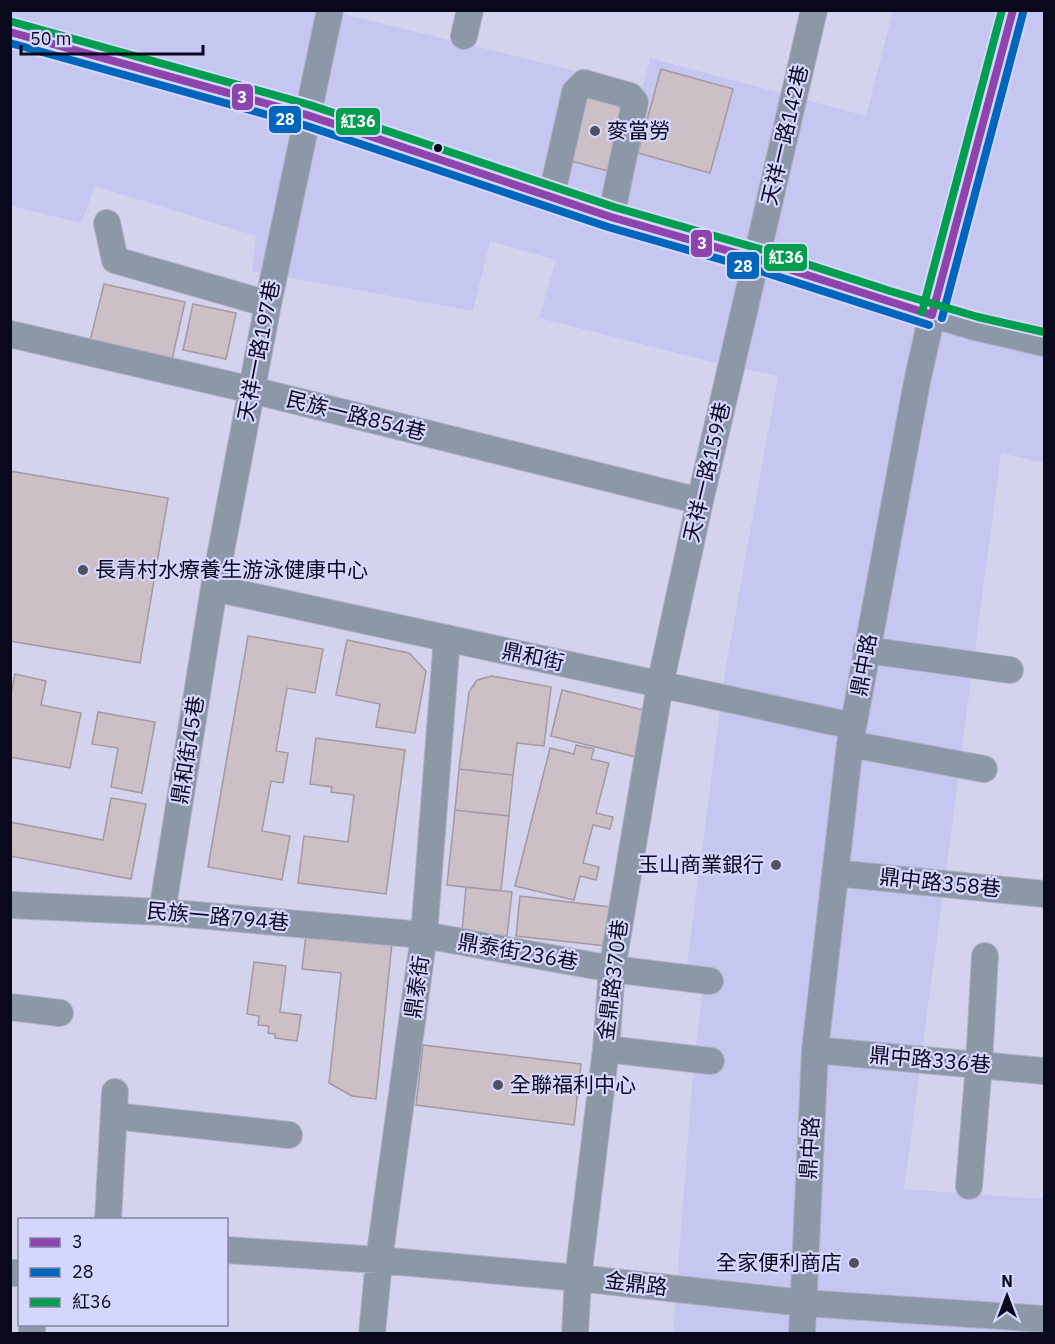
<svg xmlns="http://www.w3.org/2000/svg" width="1055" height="1344" font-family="'IBM Plex Sans','Noto Sans TC',sans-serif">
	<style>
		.built { fill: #c6c7f1 }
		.building { fill: #ccbfc6; stroke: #a499a0; stroke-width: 1.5 }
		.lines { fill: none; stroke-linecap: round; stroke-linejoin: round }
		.minor-casing { stroke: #b1b1c6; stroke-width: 28 }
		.minor { stroke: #8c98a7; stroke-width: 26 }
		.bus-1-casing { stroke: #d5d6fd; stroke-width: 12 }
		.bus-2-casing { stroke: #d5d6fd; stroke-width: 12 }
		.bus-3-casing { stroke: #d5d6fd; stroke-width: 12 }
		.bus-1 { stroke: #8e44ad; stroke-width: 8 }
		.bus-2 { stroke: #0065bd; stroke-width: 8 }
		.bus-3 { stroke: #009e4e; stroke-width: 8 }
		.poi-dot { fill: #504f66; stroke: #d5d6fd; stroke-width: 2 }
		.bus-dot { fill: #0a081d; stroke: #d5d6fd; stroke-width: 2 }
		.labels { text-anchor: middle; stroke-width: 4.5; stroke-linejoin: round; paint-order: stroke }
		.poi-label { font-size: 21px; fill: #0a081d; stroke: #d5d6fd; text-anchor: start }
		.street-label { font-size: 21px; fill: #0a081d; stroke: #d5d6fd }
		.line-badge { stroke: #d5d6fd; stroke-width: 2 }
		.badge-label { font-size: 16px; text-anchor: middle; font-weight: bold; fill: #fff }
	</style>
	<rect width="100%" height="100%" fill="#d3d3ee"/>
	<path class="built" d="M10,11H331L568,69L642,90L650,58L866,116L893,11H1044V463L1001,453L904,1189L1044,1199V1333H673L693,1074L705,967L687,965L725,672L778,376L712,362L539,318L556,260L490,241L473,311L252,271L256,236L95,186L81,223L11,206Z"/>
	<path class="building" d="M661,69L733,89L710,173L638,153Z
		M582,91L626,103L608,171L564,159Z
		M104,284L185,302L171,364L89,345Z
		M193,304L236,313L226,359L183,350Z
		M10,471L168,498L140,663L10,641Z
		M248,636L323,649L315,693L287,688L276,751L288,753L283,783L271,781L262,831L290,836L282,880L208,867Z
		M347,640L409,653L426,671L415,733L376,727L380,704L336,695Z
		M15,674L46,681L41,705L81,713L70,768L10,757V699Z
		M492,676L551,687L544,746L517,743L513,775L459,769L469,692L477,680Z
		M562,690L648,711L636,757L551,736Z
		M98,712L155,722L142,793L111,787L118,748L92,744Z
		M316,738L405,750L386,894L298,883L304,836L348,842L354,795L331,792L332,787L310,784Z
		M576,745L594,749L591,759L609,763L596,813L613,817L610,829L593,825L583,863L599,867L596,880L580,876L574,900L515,886L550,748L574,754Z
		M459,769L513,775L509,816L455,810Z
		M111,798L146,804L131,879L10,856V822L103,840Z
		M455,810L509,816L501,891L447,885Z
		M466,887L512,892L507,936L462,931Z
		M520,896L610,907L606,946L516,936Z
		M306,934L392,943L376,1099L352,1096L329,1083L341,973L302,969Z
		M254,962L286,966L280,1012L301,1015L297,1041L275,1038V1034L268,1033L269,1026L258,1025L259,1016L247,1014Z
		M423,1045L581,1064L574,1125L416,1105Z"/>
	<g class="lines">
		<defs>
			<path id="minor" d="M10,32L307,115L340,127L611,217L757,259L887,301L975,327L1044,343
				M464,36L470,10
				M551,198L575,92L584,83L630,96L635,102L611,217
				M107,223L115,260L268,304
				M10,334L252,390L700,501
				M214,588L853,726
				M866,650L1010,670
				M850,744L984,769
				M835,873L1044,894
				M10,905L162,912L424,935L612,969L710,981
				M162,912L214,588L268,304L330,10
				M10,1007L60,1013
				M606,1049L711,1061
				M815,1050L1044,1071
				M114,1116L289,1135
				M969,1186L979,1064L985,956
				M108,1220L115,1092
				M226,1250L379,1260L578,1278L803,1303L1044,1319
				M10,1273H20
				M32,1334V1324
				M372,1334L379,1260L424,935L447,638
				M575,1334L578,1278L606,1049L612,969L660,685L700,501L814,10
				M802,1334L815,1050L850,744L917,382L932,315L948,257L1013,10"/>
		</defs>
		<use href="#minor" class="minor-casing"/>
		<use href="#minor" class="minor"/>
		<defs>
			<path id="bus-1" d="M10,32L307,115L611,217L757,259L932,315
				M932,315L1013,10"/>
			<path id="bus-2" d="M10,43L304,125L608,227L754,269L929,325
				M942,318L1023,13"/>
			<path id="bus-3" d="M13,22L310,105L614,207L760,249L890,291L978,317L1044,332
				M922,312L1002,10"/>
		</defs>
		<use href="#bus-1" class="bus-1-casing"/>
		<use href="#bus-2" class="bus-2-casing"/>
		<use href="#bus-3" class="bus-3-casing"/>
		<use href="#bus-1" class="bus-1"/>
		<use href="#bus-2" class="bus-2"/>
		<use href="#bus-3" class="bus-3"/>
	</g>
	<g class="poi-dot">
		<circle cx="595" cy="131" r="6"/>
		<circle cx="83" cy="570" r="6"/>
		<circle cx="776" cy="865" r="6"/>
		<circle cx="498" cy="1085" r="6"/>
		<circle cx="854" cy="1263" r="6"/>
	</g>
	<circle class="bus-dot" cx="438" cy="148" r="5"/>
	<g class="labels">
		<g class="poi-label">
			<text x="607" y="138">麥當勞</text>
			<text x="95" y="577">長青村水療養生游泳健康中心</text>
			<text x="764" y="872" text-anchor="end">玉山商業銀行</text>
			<text x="510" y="1092">全聯福利中心</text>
			<text x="842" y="1270" text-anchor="end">全家便利商店</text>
		</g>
		<g class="street-label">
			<text transform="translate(785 135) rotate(-77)" y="7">天祥一路142巷</text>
			<text transform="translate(259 351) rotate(-79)" y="7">天祥一路197巷</text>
			<text transform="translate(356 416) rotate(14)" y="7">民族一路854巷</text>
			<text transform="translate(707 472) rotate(-77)" y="7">天祥一路159巷</text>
			<text transform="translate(533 657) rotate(12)" y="7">鼎和街</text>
			<text transform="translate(864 665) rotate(-80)" y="7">鼎中路</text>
			<text transform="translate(188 750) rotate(-81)" y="7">鼎和街45巷</text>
			<text transform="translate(940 883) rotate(6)" y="7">鼎中路358巷</text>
			<text transform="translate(218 917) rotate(5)" y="7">民族一路794巷</text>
			<text transform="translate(518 952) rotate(10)" y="7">鼎泰街236巷</text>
			<text transform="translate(613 980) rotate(-83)" y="7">金鼎路370巷</text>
			<text transform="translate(417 987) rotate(-82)" y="7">鼎泰街</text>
			<text transform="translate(930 1060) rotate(5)" y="7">鼎中路336巷</text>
			<text transform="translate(810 1148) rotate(-87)" y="7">鼎中路</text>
			<text transform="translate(636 1284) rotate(7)" y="7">金鼎路</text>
		</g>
	</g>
	<g class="line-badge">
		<rect x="231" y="83" width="23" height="28" rx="6" fill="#8e44ad"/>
		<rect x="268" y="105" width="34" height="29" rx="6" fill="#0065bd"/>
		<rect x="335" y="107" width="46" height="29" rx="6" fill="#009e4e"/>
		<rect x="690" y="229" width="23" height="29" rx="6" fill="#8e44ad"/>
		<rect x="763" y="243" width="45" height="29" rx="6" fill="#009e4e"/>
		<rect x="726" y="251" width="34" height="29" rx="6" fill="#0065bd"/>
	</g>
	<g class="badge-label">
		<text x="242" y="103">3</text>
		<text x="285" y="125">28</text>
		<text x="358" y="127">紅36</text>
		<text x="702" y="249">3</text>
		<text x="786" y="263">紅36</text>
		<text x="743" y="272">28</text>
	</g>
	<rect width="1055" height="1344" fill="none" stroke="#0a081d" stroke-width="24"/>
	<rect x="18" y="1218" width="210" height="108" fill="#d5d6fd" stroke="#8484a3" stroke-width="1.5"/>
	<rect x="30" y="1238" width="30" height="9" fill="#8e44ad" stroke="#8484a3" stroke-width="1.5"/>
	<text x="72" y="1248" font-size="18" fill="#0a081d">3</text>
	<rect x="30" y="1268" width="30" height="9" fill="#0065bd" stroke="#8484a3" stroke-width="1.5"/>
	<text x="72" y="1278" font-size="18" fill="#0a081d">28</text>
	<rect x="30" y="1298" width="30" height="9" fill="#009e4e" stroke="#8484a3" stroke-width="1.5"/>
	<text x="72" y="1308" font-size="18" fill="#0a081d">紅36</text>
	<g transform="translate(1007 1296)" stroke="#d5d6fd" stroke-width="4.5" paint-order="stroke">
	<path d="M0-4.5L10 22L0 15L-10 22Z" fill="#0a081d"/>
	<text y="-9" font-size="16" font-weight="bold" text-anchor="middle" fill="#0a081d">N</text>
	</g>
	<path d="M21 45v9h182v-9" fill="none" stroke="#0a081d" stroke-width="3"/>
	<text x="30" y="45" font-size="18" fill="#0a081d" stroke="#d5d6fd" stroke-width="4.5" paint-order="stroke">50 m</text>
</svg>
